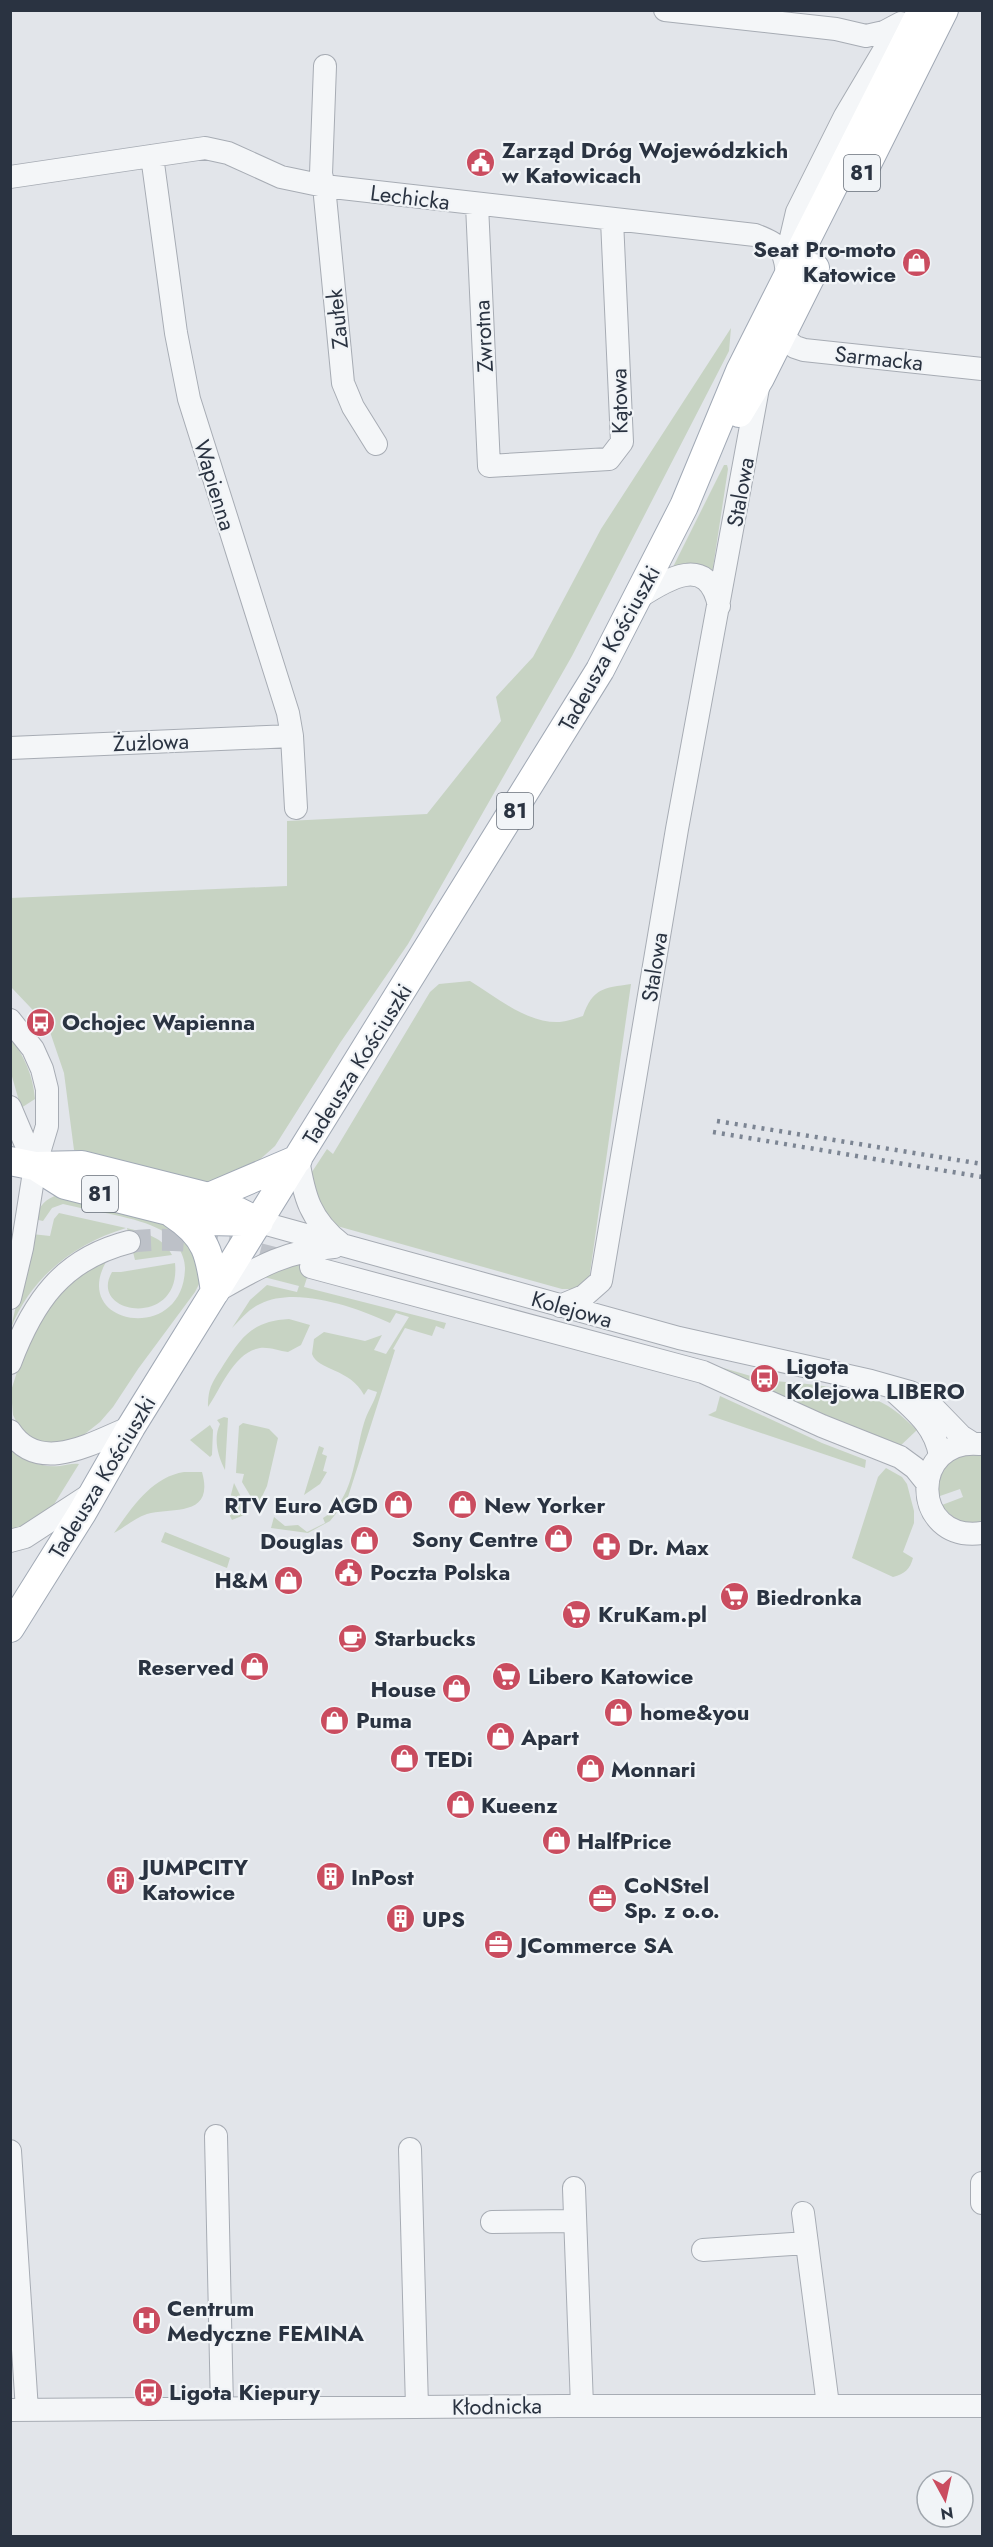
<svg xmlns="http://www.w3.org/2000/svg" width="993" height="2547" font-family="Jost,sans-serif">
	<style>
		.green { fill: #c7d3c3 }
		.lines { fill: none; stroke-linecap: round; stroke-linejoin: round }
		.minor-tunnel { stroke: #bdc1c8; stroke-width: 22; stroke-dasharray: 22 11; stroke-linecap: butt }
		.minor-casing { stroke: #a7acb4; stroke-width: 24 }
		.major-casing { stroke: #a1a9b5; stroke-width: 30 }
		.minor { stroke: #f4f6f8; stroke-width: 22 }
		.major { stroke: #fff; stroke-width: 28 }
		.rail { stroke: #7c8593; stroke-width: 4.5; stroke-dasharray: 3 6; stroke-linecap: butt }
		.labels { text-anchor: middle; stroke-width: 4.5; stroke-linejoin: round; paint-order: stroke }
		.shield { fill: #f1f4f7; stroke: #666d78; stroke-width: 1.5 }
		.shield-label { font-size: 21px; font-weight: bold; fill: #2a3341 }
		.poi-label { font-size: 22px; font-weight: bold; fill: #2a3341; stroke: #f1f4f7; text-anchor: start }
		.street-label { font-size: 22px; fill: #2a3341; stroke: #f1f4f7 }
	</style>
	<rect width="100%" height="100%" fill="#e2e5ea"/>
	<path class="green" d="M731,328L729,351L572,656L408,944L340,1043L275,1146L248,1170L205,1186L74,1150L64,1073L48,1026L11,987L10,898L287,886V821L427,814L501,721L496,697L533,657L601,529Z
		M724,465H727L728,469L712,574L673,567Z
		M470,981C496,997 528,1024 560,1022C568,1021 576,1018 583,1016C593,988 603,988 631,984L589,1280L577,1289H562L337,1226L322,1214L308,1178L327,1149L333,1154L430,992L439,984Z
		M10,1036C24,1056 33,1075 35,1099L21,1108L11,1073Z
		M59,1195L164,1219L188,1232L201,1280L195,1292L138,1369L113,1407L100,1422L81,1437L55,1447L23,1435L13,1415L11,1391L25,1346L35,1321L78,1271L106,1262C70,1326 184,1345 185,1268C185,1253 173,1237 161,1230C138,1217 91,1211 63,1204L52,1208L43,1221L34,1219C40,1206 45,1198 59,1195Z
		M59,1213L126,1228C74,1244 31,1277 11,1328L32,1234L50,1236L54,1219Z
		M127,1228C145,1233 163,1237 172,1255L135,1260Z
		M313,1259L304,1287L446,1323L444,1329L436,1326L432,1336L405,1328L393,1349L395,1350L347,1500L330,1521L308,1533L271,1528L274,1517L285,1526L298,1525L307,1532L325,1523L323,1518C354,1501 354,1456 364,1423C367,1412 374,1403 377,1392L368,1389L364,1395C350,1368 318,1371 312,1354L314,1339L324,1332L365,1341L382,1335L374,1350L386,1354L409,1317L396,1313L390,1323C355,1307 296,1286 260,1304C249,1309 241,1319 232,1328L250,1300L267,1285L297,1292L299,1286L264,1277L266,1274Z
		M175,1263C182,1329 87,1315 112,1272H121Z
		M289,1319L310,1325L301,1345L288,1352C279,1351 270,1347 260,1348C234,1352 221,1388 208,1407C208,1386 213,1382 224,1364C242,1336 253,1321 289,1319Z
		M696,1360L761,1379V1384L772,1386L774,1381C810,1384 855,1387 888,1406C898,1412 908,1422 917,1430L898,1448Z
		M720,1396L822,1443L866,1460L865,1468L708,1415L716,1411Z
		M224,1417L228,1418L225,1470C218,1457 213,1438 220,1424L217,1420Z
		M243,1423L269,1429L278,1438L267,1486L257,1507L242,1482L244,1474L236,1473L239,1426Z
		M210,1425L213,1430L212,1455L210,1457L190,1440Z
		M319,1446L324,1448L322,1454L327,1456L323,1471L327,1472L320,1484L304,1495Z
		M10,1449C25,1461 41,1468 60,1466C67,1465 73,1463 79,1464L53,1506L10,1535Z
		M974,1454L982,1455V1523C964,1526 952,1519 942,1505L963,1497L960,1489L940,1496L937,1491C940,1466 949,1458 974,1454Z
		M886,1468L902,1477L907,1484L914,1511V1523L903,1552L913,1558C910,1569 905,1574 893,1577L852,1558L878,1477Z
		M184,1472H202C215,1518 171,1507 147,1514C135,1518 125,1527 114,1533C132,1507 152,1477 184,1472Z
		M234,1483L249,1513L232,1520L227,1510Z
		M165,1532L230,1558L227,1568L161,1542Z"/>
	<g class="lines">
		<path class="minor-tunnel" d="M129,1242C185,1234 236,1248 290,1262"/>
		<defs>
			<path id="minor" d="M665,10L836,29L866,36L884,32L901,23
				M325,66L321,174L324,186L343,383L353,407L376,444
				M152,156L176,333L189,399L288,713L292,736L296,808
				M10,177L205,148L228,153L281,177L324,186L755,235C781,245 786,250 787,279
				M477,205L489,466L609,459L622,442L612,220
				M786,259L797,212L845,116L899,25
				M781,336L795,347L804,350L982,369
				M638,598C667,579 708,553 719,606
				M10,748L292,736
				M10,1020L33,1049L42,1069L47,1089V1126L35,1166L22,1248L10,1298
				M10,1107L35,1166
				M298,1159C304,1196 310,1220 341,1244
				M259,1222L679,1338L871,1381L910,1392L929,1403L961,1436L972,1443
				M311,1267L703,1372L822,1426L900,1457L915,1468L927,1483
				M215,1292C257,1268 284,1251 334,1247
				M560,1306L584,1296L601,1281L677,829L758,388
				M10,1363C33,1302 62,1259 129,1242
				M896,1393C917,1412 936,1428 940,1456
				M10,1431C39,1476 94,1442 131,1427
				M980,1444C909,1437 910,1543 982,1533
				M10,1541L25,1537L94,1492
				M216,2136L222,2408
				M410,2149L417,2407
				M10,2151L27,2410
				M982,2183V2203
				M574,2188L582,2406
				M803,2213L828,2405
				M492,2222L575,2221
				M703,2250L807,2243
				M10,2410L560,2406H982"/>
			<path id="major" d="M865,168L944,10
				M739,413L760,378L815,268
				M10,1161L35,1166L82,1165L209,1197L259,1222
				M35,1166L65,1185L208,1221L254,1222
				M209,1197L298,1159
				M173,1214C207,1236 210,1255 215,1292
				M10,1628L82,1513L131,1427L600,670L684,506L740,371L922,10"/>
		</defs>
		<use href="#minor" class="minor-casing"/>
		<use href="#major" class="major-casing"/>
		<use href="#minor" class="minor"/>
		<use href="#major" class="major"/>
		<path class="rail" d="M717,1121L982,1164
			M713,1132L982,1177"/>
	</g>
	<defs>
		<symbol id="civic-disc" viewBox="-11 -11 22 22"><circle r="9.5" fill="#ca4c5f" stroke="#f1f4f7"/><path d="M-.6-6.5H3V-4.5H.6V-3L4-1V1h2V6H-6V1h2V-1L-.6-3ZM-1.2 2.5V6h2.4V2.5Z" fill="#fff"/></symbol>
		<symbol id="shop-disc" viewBox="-11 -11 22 22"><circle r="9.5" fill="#ca4c5f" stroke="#f1f4f7"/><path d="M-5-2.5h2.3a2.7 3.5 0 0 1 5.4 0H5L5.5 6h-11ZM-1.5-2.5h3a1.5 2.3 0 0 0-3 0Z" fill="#fff"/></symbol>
		<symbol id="bus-disc" viewBox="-11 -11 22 22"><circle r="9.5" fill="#ca4c5f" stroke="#f1f4f7"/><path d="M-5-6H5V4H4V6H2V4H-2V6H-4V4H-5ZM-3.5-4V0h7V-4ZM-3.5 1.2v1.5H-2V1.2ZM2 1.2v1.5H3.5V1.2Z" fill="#fff"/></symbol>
		<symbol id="pharmacy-disc" viewBox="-11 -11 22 22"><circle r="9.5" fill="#ca4c5f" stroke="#f1f4f7"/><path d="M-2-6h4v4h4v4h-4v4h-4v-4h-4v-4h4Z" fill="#fff"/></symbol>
		<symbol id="supermarket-disc" viewBox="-11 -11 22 22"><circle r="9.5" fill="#ca4c5f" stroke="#f1f4f7"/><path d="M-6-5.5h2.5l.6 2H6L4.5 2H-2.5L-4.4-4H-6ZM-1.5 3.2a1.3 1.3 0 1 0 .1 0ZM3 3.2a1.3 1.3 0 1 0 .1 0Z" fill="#fff"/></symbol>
		<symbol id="cafe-disc" viewBox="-11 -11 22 22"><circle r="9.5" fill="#ca4c5f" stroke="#f1f4f7"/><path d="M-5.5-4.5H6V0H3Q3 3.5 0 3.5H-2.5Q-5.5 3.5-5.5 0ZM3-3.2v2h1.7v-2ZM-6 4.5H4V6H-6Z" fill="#fff"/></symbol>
		<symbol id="building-disc" viewBox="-11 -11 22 22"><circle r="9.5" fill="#ca4c5f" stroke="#f1f4f7"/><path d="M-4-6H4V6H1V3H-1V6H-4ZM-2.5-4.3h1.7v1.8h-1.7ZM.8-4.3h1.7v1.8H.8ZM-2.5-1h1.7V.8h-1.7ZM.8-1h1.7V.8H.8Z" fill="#fff"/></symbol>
		<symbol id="office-disc" viewBox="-11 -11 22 22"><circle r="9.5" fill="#ca4c5f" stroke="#f1f4f7"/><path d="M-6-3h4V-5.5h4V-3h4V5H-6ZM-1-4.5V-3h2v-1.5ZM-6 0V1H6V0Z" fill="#fff"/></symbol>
		<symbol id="hospital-disc" viewBox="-11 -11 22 22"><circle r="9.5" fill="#ca4c5f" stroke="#f1f4f7"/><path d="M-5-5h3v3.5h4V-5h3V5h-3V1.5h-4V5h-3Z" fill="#fff"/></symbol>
	</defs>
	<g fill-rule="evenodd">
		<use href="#civic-disc" x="464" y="146" width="33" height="33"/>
		<use href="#shop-disc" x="900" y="246" width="33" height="33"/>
		<use href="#bus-disc" x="24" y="1006" width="33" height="33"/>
		<use href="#bus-disc" x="748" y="1362" width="33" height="33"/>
		<use href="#shop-disc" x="382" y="1488" width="33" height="33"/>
		<use href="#shop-disc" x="446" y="1488" width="33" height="33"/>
		<use href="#shop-disc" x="542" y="1522" width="33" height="33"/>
		<use href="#shop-disc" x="348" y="1524" width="33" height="33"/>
		<use href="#pharmacy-disc" x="590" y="1530" width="33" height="33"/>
		<use href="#civic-disc" x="332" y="1556" width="33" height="33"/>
		<use href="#shop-disc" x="272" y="1564" width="33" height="33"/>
		<use href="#supermarket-disc" x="718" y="1580" width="33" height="33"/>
		<use href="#supermarket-disc" x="560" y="1598" width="33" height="33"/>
		<use href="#cafe-disc" x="336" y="1622" width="33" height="33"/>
		<use href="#shop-disc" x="238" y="1650" width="33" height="33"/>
		<use href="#supermarket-disc" x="490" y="1660" width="33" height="33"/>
		<use href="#shop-disc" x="440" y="1672" width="33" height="33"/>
		<use href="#shop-disc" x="602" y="1696" width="33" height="33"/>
		<use href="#shop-disc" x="318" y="1704" width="33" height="33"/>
		<use href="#shop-disc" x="484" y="1720" width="33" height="33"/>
		<use href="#shop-disc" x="388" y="1742" width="33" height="33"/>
		<use href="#shop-disc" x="574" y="1752" width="33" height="33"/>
		<use href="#shop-disc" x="444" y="1788" width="33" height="33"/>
		<use href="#shop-disc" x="540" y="1824" width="33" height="33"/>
		<use href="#building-disc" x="314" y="1860" width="33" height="33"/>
		<use href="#building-disc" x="104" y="1864" width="33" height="33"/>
		<use href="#office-disc" x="586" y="1882" width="33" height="33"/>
		<use href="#building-disc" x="384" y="1902" width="33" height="33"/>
		<use href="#office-disc" x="482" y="1928" width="33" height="33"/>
		<use href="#hospital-disc" x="130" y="2304" width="33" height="33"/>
		<use href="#bus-disc" x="132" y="2376" width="33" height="33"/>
	</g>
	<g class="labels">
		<g class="shield">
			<rect x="844" y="155" width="36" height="36" rx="4.5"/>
			<rect x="497" y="793" width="36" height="36" rx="4.5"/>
			<rect x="82" y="1176" width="36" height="36" rx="4.5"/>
		</g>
		<g class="shield-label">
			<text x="862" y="180">81</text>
			<text x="515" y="818">81</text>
			<text x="100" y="1201">81</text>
		</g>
		<g class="poi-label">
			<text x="502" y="158">Zarząd Dróg Wojewódzkich<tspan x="502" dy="25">w Katowicach</tspan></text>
			<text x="896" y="257" text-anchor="end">Seat Pro-moto<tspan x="896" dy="25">Katowice</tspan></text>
			<text x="62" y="1030">Ochojec Wapienna</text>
			<text x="786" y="1374">Ligota<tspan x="786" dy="25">Kolejowa LIBERO</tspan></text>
			<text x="378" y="1513" text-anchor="end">RTV Euro AGD</text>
			<text x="484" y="1513">New Yorker</text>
			<text x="538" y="1547" text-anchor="end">Sony Centre</text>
			<text x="343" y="1549" text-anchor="end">Douglas</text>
			<text x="628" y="1555">Dr. Max</text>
			<text x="370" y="1580">Poczta Polska</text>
			<text x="268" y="1588" text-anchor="end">H&amp;M</text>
			<text x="756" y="1605">Biedronka</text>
			<text x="598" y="1622">KruKam.pl</text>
			<text x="374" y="1646">Starbucks</text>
			<text x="234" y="1675" text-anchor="end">Reserved</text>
			<text x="528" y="1684">Libero Katowice</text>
			<text x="436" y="1697" text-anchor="end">House</text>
			<text x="640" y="1720">home&amp;you</text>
			<text x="356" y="1728">Puma</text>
			<text x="521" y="1745">Apart</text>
			<text x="425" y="1767">TEDi</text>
			<text x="611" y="1777">Monnari</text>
			<text x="481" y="1813">Kueenz</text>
			<text x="577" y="1849">HalfPrice</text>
			<text x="142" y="1875">JUMPCITY<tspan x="142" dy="25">Katowice</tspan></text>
			<text x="351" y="1885">InPost</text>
			<text x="624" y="1893">CoNStel<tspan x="624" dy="25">Sp. z o.o.</tspan></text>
			<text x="422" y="1927">UPS</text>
			<text x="520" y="1953">JCommerce SA</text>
			<text x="167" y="2316">Centrum<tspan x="167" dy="25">Medyczne FEMINA</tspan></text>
			<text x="169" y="2400">Ligota Kiepury</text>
		</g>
		<g class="street-label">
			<text transform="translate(410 197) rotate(7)" y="8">Lechicka</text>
			<text transform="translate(337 319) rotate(-96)" y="8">Zaułek</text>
			<text transform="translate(483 336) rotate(-93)" y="8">Zwrotna</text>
			<text transform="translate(879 358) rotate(6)" y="8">Sarmacka</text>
			<text transform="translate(619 401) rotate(-91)" y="8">Kątowa</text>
			<text transform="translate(215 485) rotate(73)" y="8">Wapienna</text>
			<text transform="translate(740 492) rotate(-80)" y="8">Stalowa</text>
			<text transform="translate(609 648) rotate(-61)" y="8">Tadeusza Kościuszki</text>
			<text transform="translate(151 742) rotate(-2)" y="8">Żużlowa</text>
			<text transform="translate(654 967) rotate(-81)" y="8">Stalowa</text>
			<text transform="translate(357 1064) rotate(-58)" y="8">Tadeusza Kościuszki</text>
			<text transform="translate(572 1309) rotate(16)" y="8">Kolejowa</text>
			<text transform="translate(102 1477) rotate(-59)" y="8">Tadeusza Kościuszki</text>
			<text transform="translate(497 2406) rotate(-1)" y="8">Kłodnicka</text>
		</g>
	</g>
	<rect width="993" height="2547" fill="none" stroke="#2a3341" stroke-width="24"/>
	<g transform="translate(945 2499) rotate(172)"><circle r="28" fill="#f1f4f7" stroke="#a1a7ae" stroke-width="1.5"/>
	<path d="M0-4.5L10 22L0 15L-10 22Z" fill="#ca4c5f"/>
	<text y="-9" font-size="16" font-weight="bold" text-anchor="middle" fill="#2a3341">N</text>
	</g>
</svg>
